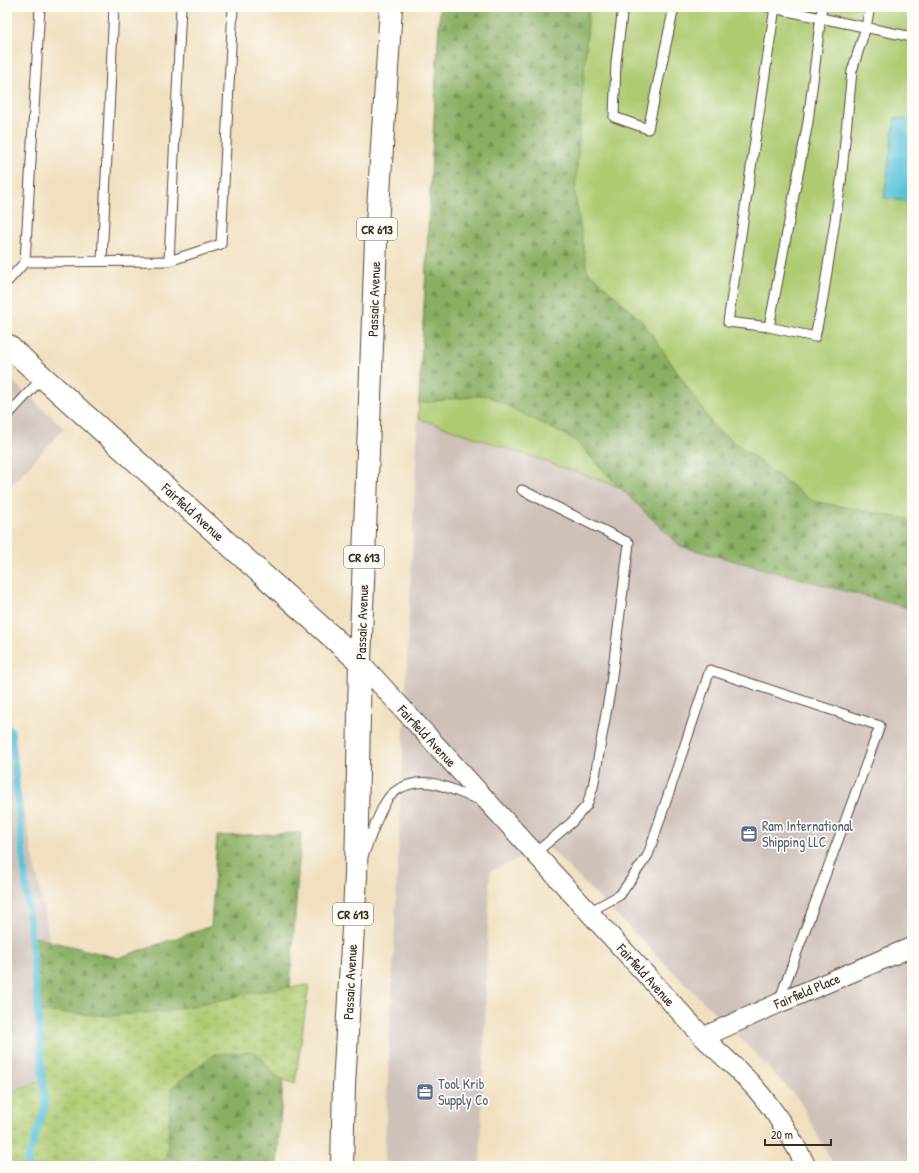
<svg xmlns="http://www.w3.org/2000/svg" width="919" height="1173" font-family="'Patrick Hand',sans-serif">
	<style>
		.industrial { fill: #cec1ba }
		.grass { fill: #aecb72; stroke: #747a48 }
		.forest { fill: url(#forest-firs); stroke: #626c41 }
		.wetland { fill: url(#wetland-marsh); stroke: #747a48 }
		.water { fill: #5dc2da; stroke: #4c767c }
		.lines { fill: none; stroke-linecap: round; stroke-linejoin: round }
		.stream { stroke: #5dc2da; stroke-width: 7 }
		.lane-casing { stroke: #564536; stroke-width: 11 }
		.street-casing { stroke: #564536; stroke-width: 21 }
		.secondary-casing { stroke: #564536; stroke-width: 24 }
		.primary-casing { stroke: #564536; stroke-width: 24 }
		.lane { stroke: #fff; stroke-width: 9 }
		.street { stroke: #fff; stroke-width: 19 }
		.secondary { stroke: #fff; stroke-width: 22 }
		.primary { stroke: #fff; stroke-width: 22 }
		.labels { text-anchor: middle; stroke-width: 3.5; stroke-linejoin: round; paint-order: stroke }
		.shield { fill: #fdfcf7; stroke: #75695f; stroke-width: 1 }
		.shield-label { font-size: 13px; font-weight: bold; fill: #3b2a1e }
		.street-label { font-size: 14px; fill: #3b2a1e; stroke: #fdfcf7 }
		.service-label { font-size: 14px; fill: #4e5e75; stroke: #fdfcf7; text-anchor: start }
	</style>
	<defs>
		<pattern id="forest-firs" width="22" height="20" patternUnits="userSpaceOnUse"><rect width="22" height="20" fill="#8aaf64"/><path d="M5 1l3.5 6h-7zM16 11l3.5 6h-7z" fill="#728f52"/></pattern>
		<pattern id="wetland-marsh" width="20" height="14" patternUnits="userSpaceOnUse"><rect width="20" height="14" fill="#aecb72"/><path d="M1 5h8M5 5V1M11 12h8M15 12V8" fill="none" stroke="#97ae62"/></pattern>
	</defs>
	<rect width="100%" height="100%" fill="#fdfcf7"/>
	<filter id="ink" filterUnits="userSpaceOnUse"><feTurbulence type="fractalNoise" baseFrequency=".025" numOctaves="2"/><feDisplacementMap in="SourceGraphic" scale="8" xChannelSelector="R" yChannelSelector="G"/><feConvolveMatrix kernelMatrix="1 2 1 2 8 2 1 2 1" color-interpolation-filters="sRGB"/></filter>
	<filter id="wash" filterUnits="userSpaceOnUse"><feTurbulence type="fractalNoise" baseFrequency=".012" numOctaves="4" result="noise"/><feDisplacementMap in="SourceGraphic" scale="16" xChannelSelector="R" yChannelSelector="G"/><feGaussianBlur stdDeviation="0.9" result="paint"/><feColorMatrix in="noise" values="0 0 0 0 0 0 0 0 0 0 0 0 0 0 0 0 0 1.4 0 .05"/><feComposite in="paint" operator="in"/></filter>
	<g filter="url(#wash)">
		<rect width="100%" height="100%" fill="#f0e0c0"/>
		<path class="industrial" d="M7,376L64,428L7,490Z
			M418,418L912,587V1166H834L799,1100L750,1048L548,847L490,871L480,1166H384Z
			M7,724L75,1068L7,1098Z"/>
		<path class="grass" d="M440,7H912V587L418,418Z"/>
		<path class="forest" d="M440,7H589L575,193L587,270L644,323L715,428L812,501L912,520V609L680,546L619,487L575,440L486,395L419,403Z
			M301,833L277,1166H7V1102L45,1108L31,936L118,958L211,926L217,836Z"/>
		<path class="wetland" d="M309,985L295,1084L277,1077L256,1052L214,1054L171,1088L167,1153L161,1166H7V1094L43,1079L38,1011L110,1016L167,1011L273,989Z"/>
		<path class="water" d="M895,118L912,120V202L884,198Z"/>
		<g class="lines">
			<path class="stream" d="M7,727L11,730L38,1011L45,1108L27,1161L29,1166"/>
		</g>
	</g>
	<g filter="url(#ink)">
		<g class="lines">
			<defs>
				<path id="lane" d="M623,7L616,62L614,117L648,129L674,7
					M768,7L912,37
					M775,7L728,322L769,327L815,337L822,304L841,182L852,71L866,27L870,7
					M102,261L114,7
					M169,261L181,7
					M25,262L169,261L221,244L233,7
					M7,282L25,262L40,7
					M769,327L808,122L822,7
					M7,416L43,377
					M522,490L629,543L610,691L593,787L587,805L571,823L535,853
					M363,856C368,844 382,802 391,795C401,785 417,781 431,783C448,786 464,795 480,800
					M589,912L620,895L648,855L710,670L880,726L779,1001"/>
				<path id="street" d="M360,662L703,1037C720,1054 740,1070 756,1089C776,1112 792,1138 806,1166
					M703,1037L779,1003L912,947"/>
				<path id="secondary" d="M7,345L360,662"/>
				<path id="primary" d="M342,1166L344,1086L356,876L360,662L376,240L391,7"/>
			</defs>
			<use href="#lane" class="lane-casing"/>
			<use href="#street" class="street-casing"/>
			<use href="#secondary" class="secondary-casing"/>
			<use href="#primary" class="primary-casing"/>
			<use href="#lane" class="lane"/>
			<use href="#street" class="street"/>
			<use href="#secondary" class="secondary"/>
			<use href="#primary" class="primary"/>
		</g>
	</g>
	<defs>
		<symbol id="office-square" viewBox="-11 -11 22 22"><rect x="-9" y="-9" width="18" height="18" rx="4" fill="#5c6f8a" stroke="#fdfcf7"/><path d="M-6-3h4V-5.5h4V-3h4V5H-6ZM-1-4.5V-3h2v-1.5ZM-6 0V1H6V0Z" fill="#fff"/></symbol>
	</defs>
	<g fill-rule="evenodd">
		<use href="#office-square" x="739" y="824" width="20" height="20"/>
		<use href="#office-square" x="415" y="1082" width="20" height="20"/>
	</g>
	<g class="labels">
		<g class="shield">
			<rect x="357" y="218" width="40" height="22" rx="3"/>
			<rect x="344" y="546" width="40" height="22" rx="3"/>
			<rect x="333" y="903" width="40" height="22" rx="3"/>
		</g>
		<g class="shield-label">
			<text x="377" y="234">CR 613</text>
			<text x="364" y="562">CR 613</text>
			<text x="353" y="919">CR 613</text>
		</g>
		<g class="street-label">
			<text transform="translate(374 299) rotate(-88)" y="5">Passaic Avenue</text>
			<text transform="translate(193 512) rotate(42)" y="5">Fairfield Avenue</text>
			<text transform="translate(362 622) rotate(-88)" y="5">Passaic Avenue</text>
			<text transform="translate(427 736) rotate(47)" y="5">Fairfield Avenue</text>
			<text transform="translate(646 975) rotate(48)" y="5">Fairfield Avenue</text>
			<text transform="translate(350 982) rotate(-87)" y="5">Passaic Avenue</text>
			<text transform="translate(807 991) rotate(-23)" y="5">Fairfield Place</text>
		</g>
		<g class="service-label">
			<text x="762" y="831">Ram International<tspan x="762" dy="16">Shipping LLC</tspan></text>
			<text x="438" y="1089">Tool Krib<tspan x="438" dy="16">Supply Co</tspan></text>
		</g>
	</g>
	<rect width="919" height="1173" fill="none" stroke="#fdfcf7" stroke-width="24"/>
	<path d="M765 1139v6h66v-6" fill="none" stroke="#3b2a1e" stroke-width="2"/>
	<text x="771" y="1139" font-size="12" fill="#3b2a1e" stroke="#fdfcf7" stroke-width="3" paint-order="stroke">20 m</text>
</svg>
